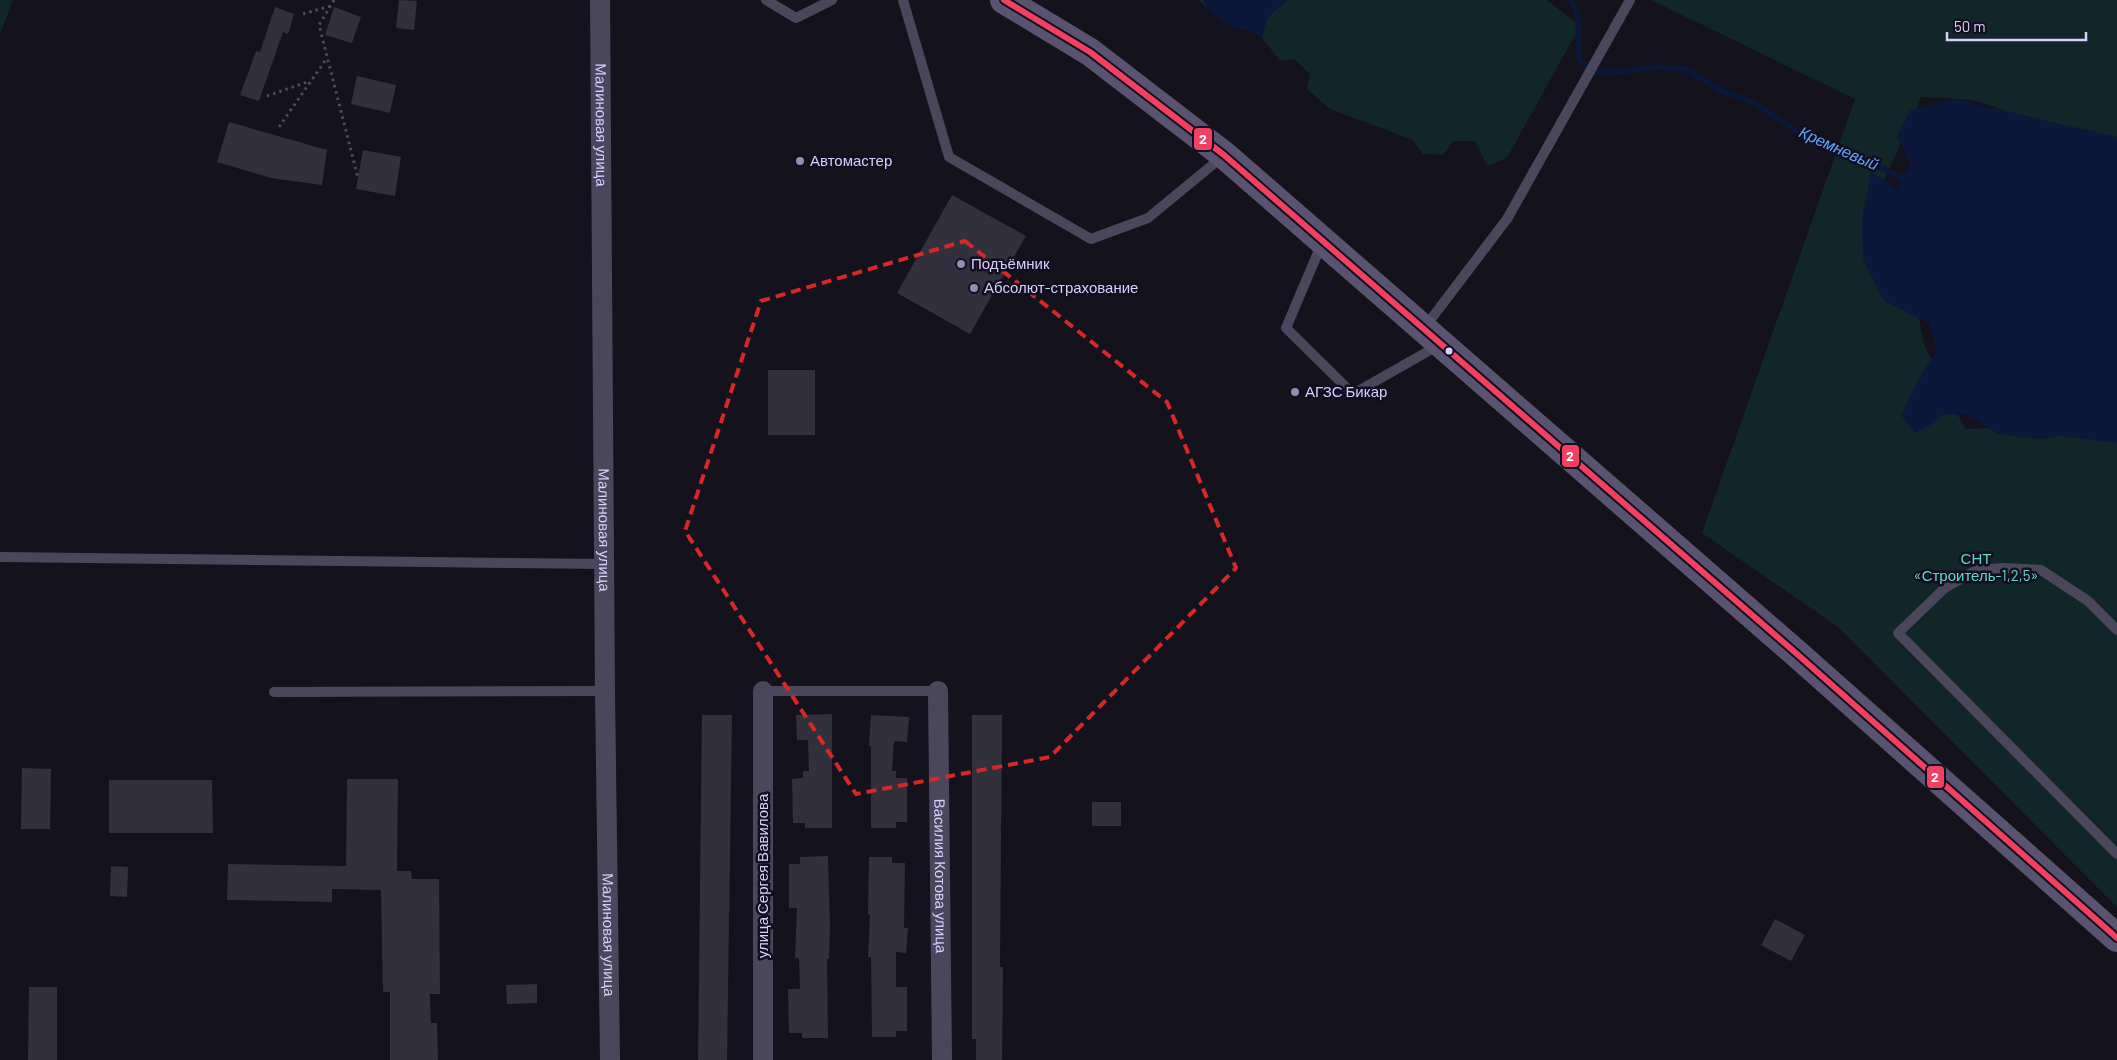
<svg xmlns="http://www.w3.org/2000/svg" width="2117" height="1060" font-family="Barlow,sans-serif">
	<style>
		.green { fill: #112628 }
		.water { fill: #0c1839 }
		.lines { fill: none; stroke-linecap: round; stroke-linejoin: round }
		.stream { stroke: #0c1839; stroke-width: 5.5 }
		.building { fill: #33303e }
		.path { stroke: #454f5d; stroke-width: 3; stroke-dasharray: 2.5 4; stroke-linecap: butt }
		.lane { stroke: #4a475d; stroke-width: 10 }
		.street { stroke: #4a475d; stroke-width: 20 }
		.secondary { stroke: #575370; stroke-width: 28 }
		.bus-1-casing { stroke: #120e20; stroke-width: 10 }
		.bus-1 { stroke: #f24062; stroke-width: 6 }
		.marked { fill: none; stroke: #d62828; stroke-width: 4; stroke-dasharray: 10 6; stroke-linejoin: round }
		.poi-dot { fill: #938dae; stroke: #120e20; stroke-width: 2 }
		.bus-dot { fill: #d8cffd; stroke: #120e20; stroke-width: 2 }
		.labels { text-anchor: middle; stroke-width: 5; stroke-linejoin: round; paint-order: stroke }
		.street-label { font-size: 15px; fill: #d8cffd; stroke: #120e20 }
		.poi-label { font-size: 15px; fill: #d8cffd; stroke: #120e20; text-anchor: start }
		.park-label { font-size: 15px; fill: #5ddbc6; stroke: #120e20 }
		.water-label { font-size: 16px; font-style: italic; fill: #60a6fa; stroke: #120e20 }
		.line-badge { stroke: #120e20; stroke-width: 2 }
		.badge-label { font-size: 14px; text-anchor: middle; font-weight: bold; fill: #fff }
	</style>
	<rect width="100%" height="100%" fill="#14121c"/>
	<path class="green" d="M0,0H13L0,34Z
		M1199,0H1547L1580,26L1507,158L1487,166L1475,141H1454L1443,155L1423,154L1413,140L1330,109L1307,89L1310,74L1294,59L1280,61L1262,38L1248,30L1236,29L1207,9Z
		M1651,0H2117V147H2111L1974,100L1921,97L1867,219L1910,275L1924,344L1965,429L2117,423V907L1838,627L1702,533L1855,99Z"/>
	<path class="water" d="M1204,0H1288L1268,17L1262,38L1248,30L1236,29L1207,9Z
		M1954,99L2117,137V443L2059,436L2040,439L1998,434L1968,415L1944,414L1929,426L1915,433L1901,415L1921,375L1937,351L1929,323L1884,301L1863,260L1862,218L1871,172L1898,190L1901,177L1911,166L1897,136L1910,110Z"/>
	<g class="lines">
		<path class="stream" d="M1571,0L1578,15L1579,58L1590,72H1615L1657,67L1684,69L1723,91L1754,103L1801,134L1830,142L1906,180"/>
	</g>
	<path class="building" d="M399,0L417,1L414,30L396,28Z
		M275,7L294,14L288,34L283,32L259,101L240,95L256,51L260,52Z
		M334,7L361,17L352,43L325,35Z
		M357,76L396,85L390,113L351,104Z
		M229,122L327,150L322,185L271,178L217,162Z
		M363,150L401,157L395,196L356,189Z
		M952,195L1026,236L970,334L897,293Z
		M768,370H815V435H768Z
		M832,714V828H805V823H793L792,779L803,778V771H809L808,740H797L796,715Z
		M702,715H732L727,1060H698Z
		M871,715L909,717L907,742L894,741L892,771H896V778H907V822H896V828H871V746H869Z
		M972,715H1002L1000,967H1003L1002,1060H976V1039H972Z
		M22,768L51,769L50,829H21Z
		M347,779H398L397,871H411L412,879H439L440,994H430L431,1023H437L438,1060H390V992H383L381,890L332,889V902L227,900L228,864L346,866Z
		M109,780H212L213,833H109Z
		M1092,802H1121V826H1092Z
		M828,856L830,926L829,959H827L828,1038H802V1033H789L788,989H800L799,958H795L797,908H789V864H800V857Z
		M869,857H892V863H905L904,928H908L906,953L896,952V987H907V1031H896V1037H872L871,957H868L870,915H868Z
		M111,866L128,867L127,897L110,896Z
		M1775,919L1805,935L1791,961L1761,945Z
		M537,984V1003L507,1004L506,985Z
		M29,987H57V1060H28Z"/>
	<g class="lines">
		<path class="path" d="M334,0L319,25L358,178
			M303,14L330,6
			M267,96L310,81
			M279,127L327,58"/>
		<path class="lane" d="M766,0L796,18L832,0
			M903,0L949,157L1091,239L1148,218L1222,157
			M1322,243L1286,328L1353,394L1439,345
			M1425,327L1507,219L1630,0
			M0,557L604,564
			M2117,630L2088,601L2041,570L2003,568L1977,570L1946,587L1898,633L2117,854
			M763,691H938
			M274,692L605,691"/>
		<g class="street">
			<path id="s1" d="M600,0L605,691L610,1060"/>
			<path d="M763,691V1060"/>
			<path id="s2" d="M938,691L942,1060"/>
		</g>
		<path class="secondary" d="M1004,0L1090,52L1224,155L1797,654L2117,938"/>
		<defs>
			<path id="bus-1" d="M1004,0L1090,52L1224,155L1797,654L2117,938"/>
		</defs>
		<use href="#bus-1" class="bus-1-casing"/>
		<use href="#bus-1" class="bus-1"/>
	</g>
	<path class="marked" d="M965,241L1167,402L1236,568L1050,757L856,794L685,531L761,301Z"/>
	<g class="poi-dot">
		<circle cx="800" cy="161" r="5"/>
		<circle cx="961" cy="264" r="5"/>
		<circle cx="974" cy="288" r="5"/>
		<circle cx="1295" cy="392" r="5"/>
	</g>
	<circle class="bus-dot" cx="1449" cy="351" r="4.5"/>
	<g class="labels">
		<g class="street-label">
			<text dy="5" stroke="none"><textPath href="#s1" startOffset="125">Малиновая улица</textPath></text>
			<text dy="5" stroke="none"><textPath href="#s1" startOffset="530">Малиновая улица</textPath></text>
			<text transform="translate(763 876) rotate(-90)" y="5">улица Сергея Вавилова</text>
			<text dy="5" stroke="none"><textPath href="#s2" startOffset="185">Василия Котова улица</textPath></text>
			<text dy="5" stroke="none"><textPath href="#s1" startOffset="935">Малиновая улица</textPath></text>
		</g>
		<g class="poi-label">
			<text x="810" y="166">Автомастер</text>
			<text x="971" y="269">Подъёмник</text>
			<text x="984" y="293">Абсолют-страхование</text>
			<text x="1305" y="397">АГЗС Бикар</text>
		</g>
		<g class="park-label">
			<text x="1976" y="564">СНТ<tspan x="1976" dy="17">«Строитель-1,2,5»</tspan></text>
		</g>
		<g class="water-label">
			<text transform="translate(1839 148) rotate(24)" y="6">Кремневый</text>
		</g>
	</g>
	<g class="line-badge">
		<rect x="1193" y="127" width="20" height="24" rx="5" fill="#f24062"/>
		<rect x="1561" y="444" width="19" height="24" rx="5" fill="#f24062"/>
		<rect x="1926" y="765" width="19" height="24" rx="5" fill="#f24062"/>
	</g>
	<g class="badge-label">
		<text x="1203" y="144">2</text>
		<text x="1570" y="461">2</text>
		<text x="1935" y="782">2</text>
	</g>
	<path d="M1947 32v8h139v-8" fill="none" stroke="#d8cffd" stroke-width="2.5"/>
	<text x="1954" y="32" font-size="15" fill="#d8cffd" stroke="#120e20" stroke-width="4" paint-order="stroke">50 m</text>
</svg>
